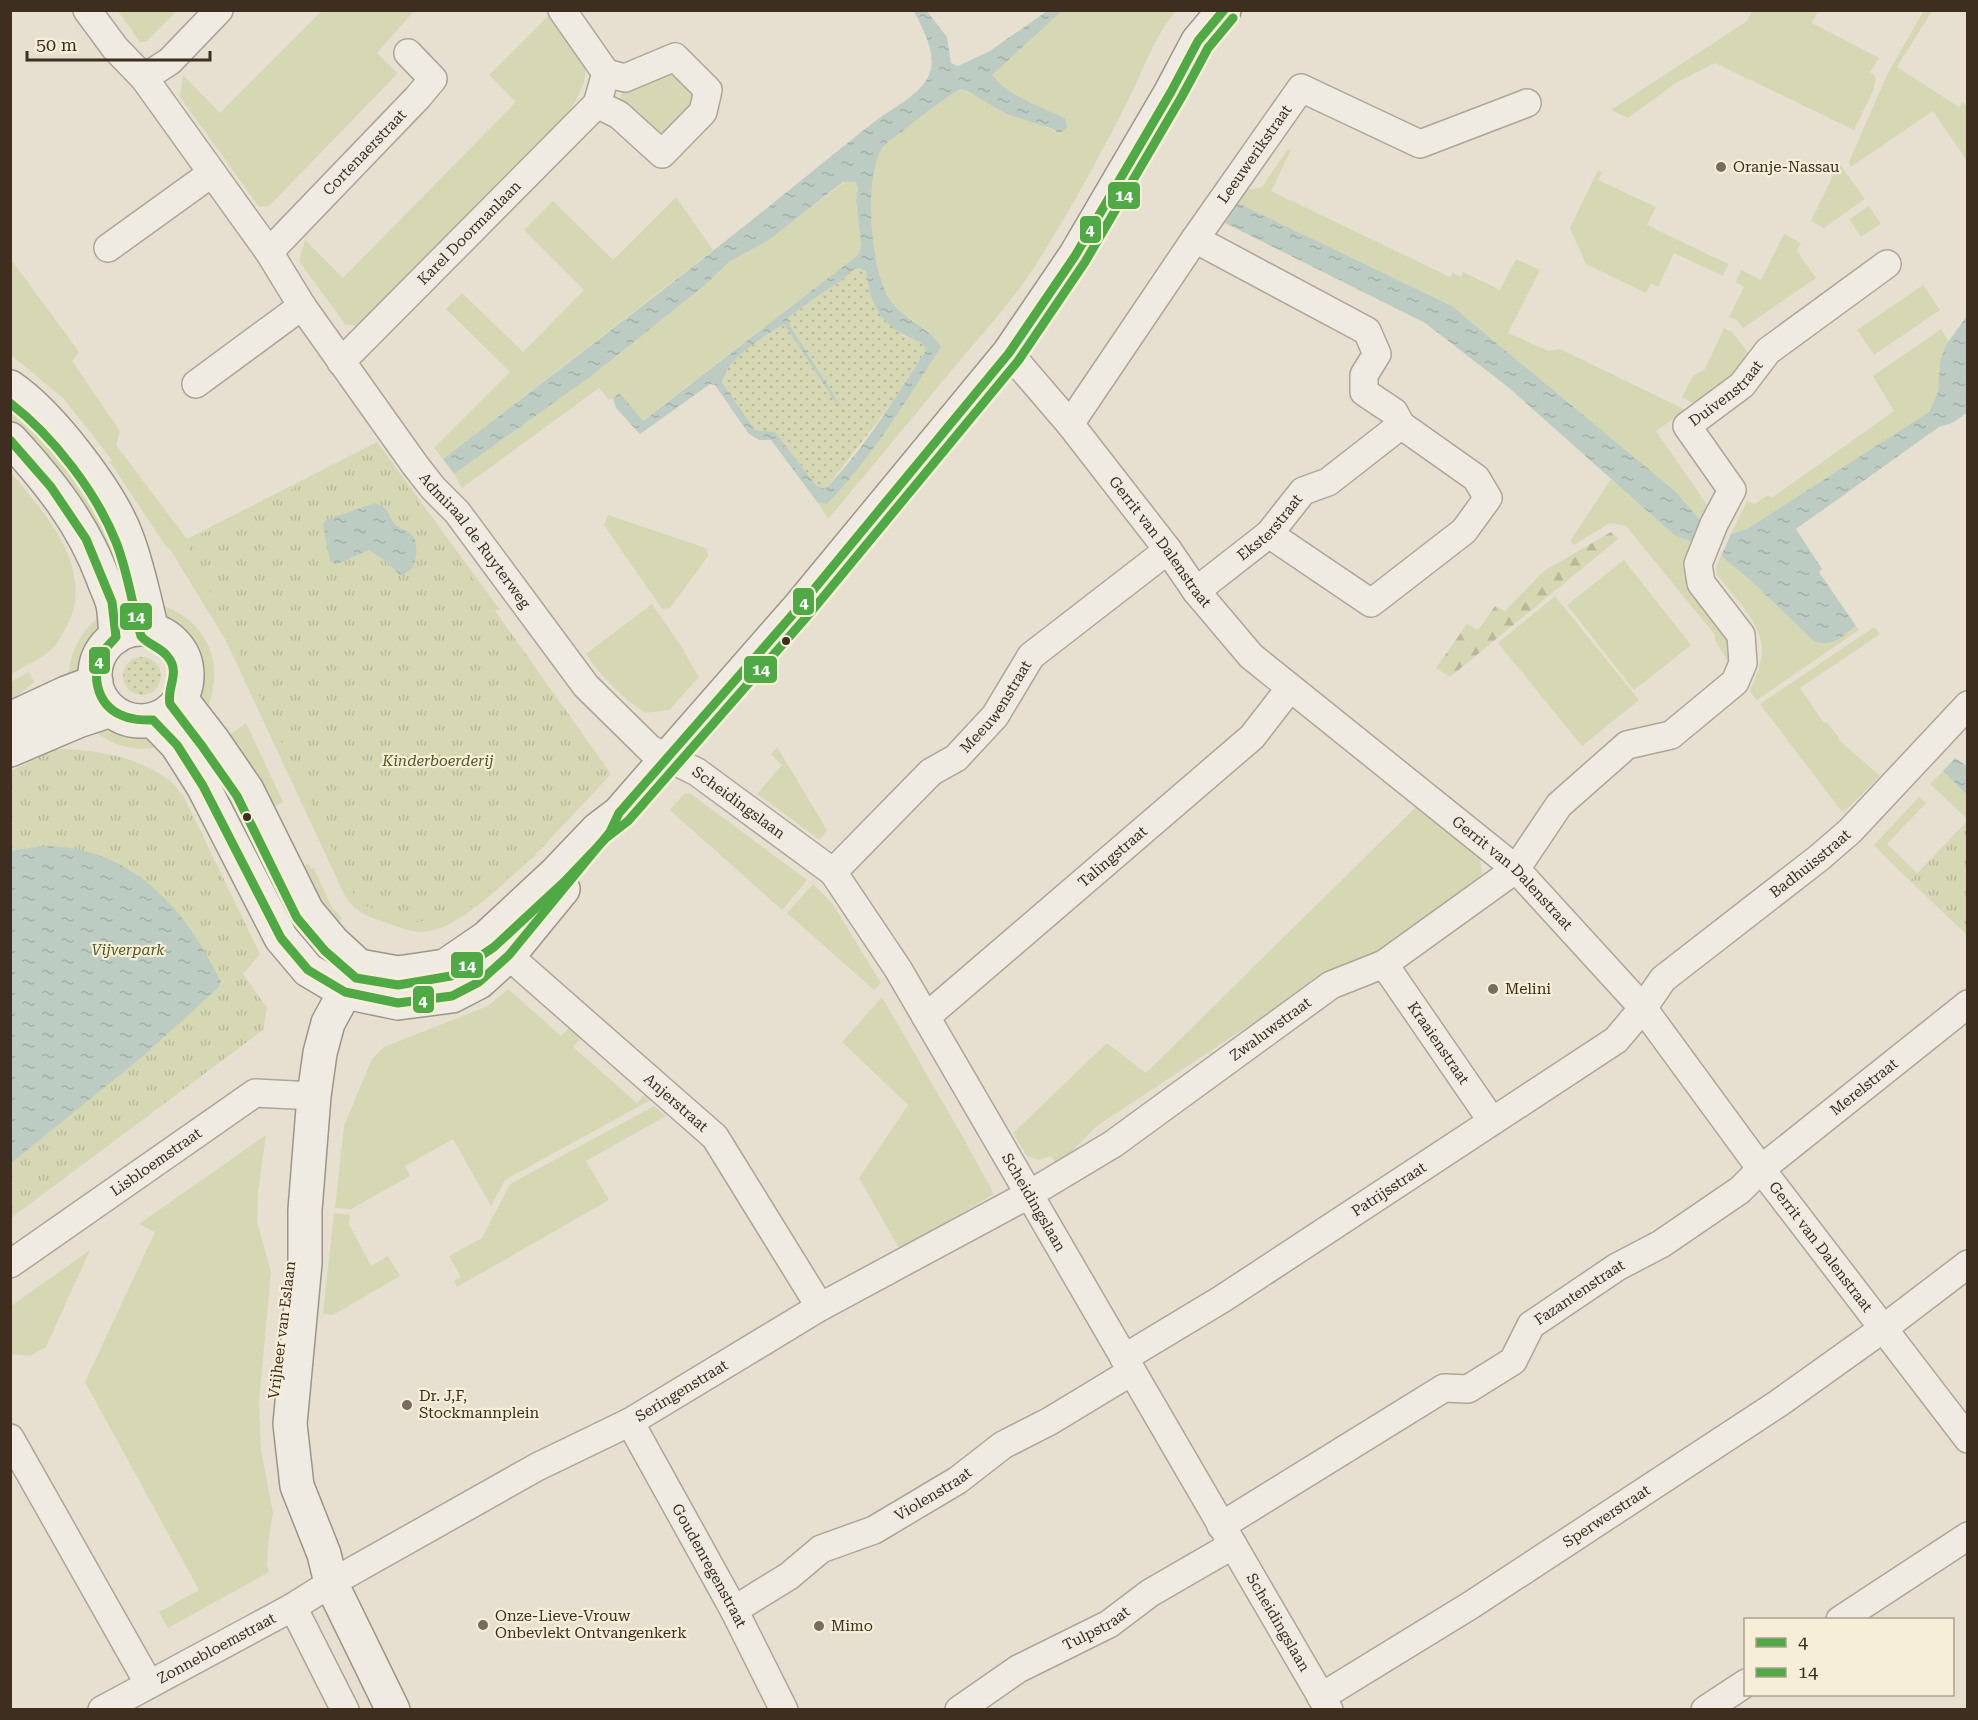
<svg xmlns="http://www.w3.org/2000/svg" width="1978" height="1720" font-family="'Roboto Serif',serif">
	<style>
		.grass { fill: #d6d7b3 }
		.forest { fill: url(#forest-firs) }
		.park { fill: url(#park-tufts) }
		.garden { fill: url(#garden-dots) }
		.water { fill: url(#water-ripples); fill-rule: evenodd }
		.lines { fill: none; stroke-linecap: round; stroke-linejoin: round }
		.street-casing { stroke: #ada599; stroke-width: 30 }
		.secondary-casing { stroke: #9c958a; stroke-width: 36 }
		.street { stroke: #efebe3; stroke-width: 27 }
		.secondary { stroke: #efebe3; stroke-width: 33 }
		.bus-1-casing { stroke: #f7eed8; stroke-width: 14 }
		.bus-2-casing { stroke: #f7eed8; stroke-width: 14 }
		.bus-1 { stroke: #4fa944; stroke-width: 9 }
		.bus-2 { stroke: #4fa944; stroke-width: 9 }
		.poi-dot { fill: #786c5e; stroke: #f7eed8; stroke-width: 2 }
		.bus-dot { fill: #3d2e20; stroke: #f7eed8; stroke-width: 2 }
		.labels { text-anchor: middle; stroke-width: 4.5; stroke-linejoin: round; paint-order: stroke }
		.street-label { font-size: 15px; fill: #3d2e20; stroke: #f7eed8 }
		.poi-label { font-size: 15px; fill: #3d2e20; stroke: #f7eed8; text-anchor: start }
		.park-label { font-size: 15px; font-style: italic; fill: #4d5a26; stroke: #f7eed8 }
		.line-badge { stroke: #f7eed8; stroke-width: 2 }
		.badge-label { font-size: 16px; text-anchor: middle; font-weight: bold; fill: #fff }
	</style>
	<defs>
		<pattern id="forest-firs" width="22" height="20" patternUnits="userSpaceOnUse" patternTransform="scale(1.5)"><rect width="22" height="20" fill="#d6d7b3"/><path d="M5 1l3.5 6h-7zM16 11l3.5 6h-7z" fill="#b9b99a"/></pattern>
		<pattern id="park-tufts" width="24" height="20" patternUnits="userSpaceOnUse" patternTransform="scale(1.5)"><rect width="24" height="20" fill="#d6d7b3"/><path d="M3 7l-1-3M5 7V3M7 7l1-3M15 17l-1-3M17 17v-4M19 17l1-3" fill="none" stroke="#b9b99a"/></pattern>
		<pattern id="garden-dots" width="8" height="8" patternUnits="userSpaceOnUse" patternTransform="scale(1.5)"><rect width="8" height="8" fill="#d6d7b3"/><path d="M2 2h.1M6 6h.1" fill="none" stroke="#b9b99a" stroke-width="1.8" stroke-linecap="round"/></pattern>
		<pattern id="water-ripples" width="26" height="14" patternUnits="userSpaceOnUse" patternTransform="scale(1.5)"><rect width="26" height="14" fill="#bcccc2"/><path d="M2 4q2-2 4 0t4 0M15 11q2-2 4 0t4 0" fill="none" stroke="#a2b0a6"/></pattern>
	</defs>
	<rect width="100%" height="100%" fill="#e7e0d1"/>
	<path class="grass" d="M1924,10L1932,11L1897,67L1959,107L1963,102L1967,107V161L1933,111L1851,167L1849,162L1887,75Z
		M118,11H177L147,41L140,42Z
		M322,11H414L377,53L398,73L269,206L259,207L180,97L183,75L220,113Z
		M1062,11H1176C1156,34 1146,63 1133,90C1105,147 1074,204 1040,258C1017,296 985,331 956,365C913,417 871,468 828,519L818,503L827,504C872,458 906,401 941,347C930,326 905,320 891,301C870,272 864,181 881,150C884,144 892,139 898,135C918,118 938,103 960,89L1057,132L1065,118C1039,107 1011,97 991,75Z
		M1752,11H1818L1812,23L1879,58L1870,72L1876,77L1874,89L1854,130L1715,63L1676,83L1628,118L1611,110L1747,21Z
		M551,13C588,63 600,67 562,122L425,256C410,285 379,303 356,326L345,324L299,261L305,240L343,278L516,102L489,75Z
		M668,72L679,76L695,93L694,104C687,112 679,122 670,129C652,143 631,112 620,100L623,88Z
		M1288,149L1291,150L1271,191L1450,277L1453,273L1461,277L1463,272L1500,290L1516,259L1540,270L1508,333L1548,351L1560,349L1686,410L1656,431L1710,509L1702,522L1675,491L1452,306L1238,203L1247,190L1262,187Z
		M1839,163L1865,199L1824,228L1811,221Z
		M1598,170L1602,172L1598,180L1656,207L1647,225L1728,264L1723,276L1674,253L1658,287L1651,283L1646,293L1586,264L1570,228Z
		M847,180L856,181L858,188L856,200L861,247L858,255L642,421L621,394L609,400L599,388L462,488L454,474L590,377L704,286L729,262L769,240Z
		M676,197L713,250L443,459L434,448L510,372L446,309L462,293L523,352L584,290L524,230L553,201L613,260Z
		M1869,206L1881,224L1861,237L1849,219Z
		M1784,234L1801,243L1797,251L1816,278L1743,328L1737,320L1729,317L1744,287L1736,282L1741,270L1761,280Z
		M10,258L79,352L72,361L120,431L116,445L187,539L377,442L500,610L484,611L500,804L536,855C507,879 460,930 423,932C411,932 398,927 387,923C368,916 357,914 345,896L226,641L170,549L167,548L110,462L112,460L63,398L11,355Z
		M1923,285L1940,310L1874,355L1857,330Z
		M1724,328L1732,332L1751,356L1721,390L1697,406L1682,397L1693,376L1705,369Z
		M1941,329L1948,341L1940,361L1938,392L1929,412L1747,529L1731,534L1747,501L1754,504L1767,496L1773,497L1894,411L1873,376Z
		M10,398L92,488L127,576L112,580L11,431Z
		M10,472C47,514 99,574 64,631C61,637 58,642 54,647C42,659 25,666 11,674Z
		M1611,479L1674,535L1692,542C1689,548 1684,556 1685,564C1686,601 1740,627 1729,663L1715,640V635L1626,526L1610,523L1574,545L1570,541Z
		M608,515L706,548L708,556L670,608L662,609L604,525Z
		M1721,556L1749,579L1814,641C1833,648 1841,637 1856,626L1859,630L1757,700L1750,692C1755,678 1763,662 1762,647C1759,620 1733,596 1717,575L1716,568Z
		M1624,560L1691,645L1634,690L1567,605Z
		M1555,596L1639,700L1582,746L1498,643Z
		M157,604C209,619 227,666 205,714L197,694V673L194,658L182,639L164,623Z
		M652,604L681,646L699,677L669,710L645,713C621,696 602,678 586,654Z
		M102,614V632L86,665L82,670L68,678C70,650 81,631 102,614Z
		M1874,627L1880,634L1800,688L1824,723L1826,722L1839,737L1838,739L1880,776L1843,813L1760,704Z
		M29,672L34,682L11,701V682Z
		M246,723L283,802L275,806L221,741Z
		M107,724L146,733L161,747C133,752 111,746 90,727Z
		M777,747L827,830L820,840L757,794L782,765L771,754Z
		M210,749L319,942L305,954L197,759Z
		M1943,771L1967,795V819L1930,784Z
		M685,793L691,794L807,880L782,910L670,810Z
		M1919,797L1926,803L1887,844L1917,873L1910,881L1874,845Z
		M1420,803L1480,857L1482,873L1472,891L1373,954L1336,968L1097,1126L1071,1152L1055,1162L1051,1156L1039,1160L1027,1156L1013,1133L1107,1043L1146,1073Z
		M309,864L311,869L314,868L331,906L342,918L332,929L321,915L303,866Z
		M813,884L832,903L881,983L874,990L787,913Z
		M508,989L561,1036L574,1023L585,1033L573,1047L637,1103L649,1090L656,1097L505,1180L491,1206L453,1139L405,1166L410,1176L351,1209L335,1208L344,1126L372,1059L384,1047L488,1006Z
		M882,997L964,1139L994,1194L900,1250L859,1178L908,1105L842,1042Z
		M654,1106L666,1116L586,1161L609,1200L457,1287L454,1281L461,1277L449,1256L482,1238L510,1184Z
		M266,1135L258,1192L257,1222L271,1272L259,1402L261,1450L273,1513L268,1544L267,1566L269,1572L168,1628L159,1612L199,1590L85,1382L155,1232L139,1224Z
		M334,1213L350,1215L349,1224L371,1266L388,1256L400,1276L333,1315L323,1314Z
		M90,1250L46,1347L30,1356L11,1354V1306Z"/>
	<path class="forest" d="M1611,532L1618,539L1450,677L1436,668L1467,624L1478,630L1495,606L1505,611L1544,571Z"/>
	<path class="park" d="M378,446L611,774L541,849L460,916L409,923L358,903L186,542Z
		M62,749C98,750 137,757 166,778C173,782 178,790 183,795L260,954L243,974L267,1008L263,1030L11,1218V771L54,750Z
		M1967,821V935L1910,881Z"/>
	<path class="garden" d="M859,267L866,271L867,281L903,336L923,343L926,350L892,403L825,489L816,485L775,432L755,430L722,382C728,354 762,340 784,324L834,400L840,405L789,324L788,318C804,306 819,295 836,284C845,279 849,271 859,267Z
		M123 676a19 19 0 1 1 38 0a19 19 0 1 1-38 0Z"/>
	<path class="water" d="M914,11H927L947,37L951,63L958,66L990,51L1047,11H1062L992,75C1010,97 1040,107 1065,118L1067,127L1062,132H1057L1053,129L1007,114L967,91L960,89C938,103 918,118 898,135C892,139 884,144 881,150C864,181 870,272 891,301C904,320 930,327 941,347C906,401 872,458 827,504L818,503L771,440H759L749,434L715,385L710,384L640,434L616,408L613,398L620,393L643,421L858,255L861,246L856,200L858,188L856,182H843L769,240L729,262L704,286L590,377L454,474L443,459C574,358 707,258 835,153C848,143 861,132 874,122C891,109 915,98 927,79C940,57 923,30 914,11ZM859,268L866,271C871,311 885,329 922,343L926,350C897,395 863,451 825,489L816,485L775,432L755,430L722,382C728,356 763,338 784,324L834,400L840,405L789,324L788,318C803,306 819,295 836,284C845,279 849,271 859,268Z
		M1238,203L1452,306L1675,491L1702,522L1692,542L1674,535L1508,387L1425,323L1225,223Z
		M1967,316V413L1952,423L1939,427L1796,529L1822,569L1819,572L1856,626C1841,637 1833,648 1814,641L1749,579L1721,556L1731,534L1747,529L1929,412L1938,392L1940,361L1946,345Z
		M375,503C390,508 386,512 394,523C398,529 408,530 413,536C418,543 417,561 412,568C409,572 404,573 400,575L383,559L369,550L335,565L330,561L323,525L326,520Z
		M1955,758L1967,766V795L1943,771Z
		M41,846C130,845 185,907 221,982L219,987L142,1057L11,1163V851Z"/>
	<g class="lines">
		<defs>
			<g id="street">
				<path id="s1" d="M87,10L115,48L144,78L269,252L302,306L415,465L433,488L457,512L586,686L650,749L697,772L833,872L898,969L926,1017L1329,1710"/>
				<path d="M144,78L170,61L219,10"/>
				<path d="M597,104L619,115L662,154L703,112L708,90L675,57L625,78L606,73"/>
				<path d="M1195,239L1367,331L1377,354L1364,375V392L1394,412L1401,425L1476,478L1488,498L1464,531L1371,603L1269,534"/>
				<path d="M108,248L212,173"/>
				<path id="s2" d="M269,252L418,97L433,79L408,53"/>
				<path id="s3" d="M1009,353L1070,424L1168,550L1196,591L1251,656L1516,869L1643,1008L1761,1169L1968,1439"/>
				<path id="s4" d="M341,362L597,104L606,73L562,10"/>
				<path d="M196,384L302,306"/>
				<path id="s5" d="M1070,424L1195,239L1301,88L1420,144L1527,103"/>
				<path id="s6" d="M1196,591L1269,534L1303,491L1328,482L1401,425"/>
				<path id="s7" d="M833,872L931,772L956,758L995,716L1031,656L1168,550"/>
				<path id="s8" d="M494,943L715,1137L820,1307"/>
				<path id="s9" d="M1384,964L1492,1121"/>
				<path id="s10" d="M926,1017L1252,737L1290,688"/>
				<path id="s11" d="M10,1264L255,1093L314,1096"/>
				<path id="s12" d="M1124,1358L1222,1299L1616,1040L1643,1008L1663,979L1820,857L1850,831L1968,705"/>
				<path id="s13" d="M630,1422L734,1610L784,1710"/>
				<path d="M10,1438L149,1684"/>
				<path id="s14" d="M1221,1526L1444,1388L1468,1389L1513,1361L1531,1325L1617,1267L1661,1244L1740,1190L1761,1169L1968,1004"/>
				<path d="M293,1607L345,1710"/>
				<path id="s15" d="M734,1610L789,1576L821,1549L874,1530L958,1480L1003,1445L1050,1421L1131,1372"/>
				<path d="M1840,1620L1968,1536"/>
				<path id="s16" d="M1321,1697L1471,1605L1779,1403L1884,1328L1968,1264"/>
				<path id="s17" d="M102,1710L293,1607L331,1583L537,1467L630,1422L820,1307L1028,1195L1113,1144L1331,985L1384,964L1516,869L1559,805L1627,745L1671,735L1735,682L1743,663L1741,635L1701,583L1698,564L1714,524L1732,490L1687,426L1742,385L1768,351L1887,264"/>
				<path id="s18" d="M959,1710L1018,1669L1109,1624L1150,1593L1233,1545"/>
				<path d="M1705,1710L1746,1683"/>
			</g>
			<path id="secondary" d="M10,387C50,414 111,493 127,538C138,567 145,601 152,631
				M10,439C49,481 83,524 103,578C106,587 111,596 113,605C115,615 115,627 116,637
				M95 675a46 46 0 1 1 92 0a46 46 0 1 1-92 0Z
				M181,699L212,739L247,790L307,911L333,942L359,966
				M10,719L66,693L96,682
				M153,720L177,745L203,786L281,938L308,970L345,992L398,1003L452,996L479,982L509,955L563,889
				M10,750L78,721L111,710
				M359,966L398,973L445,966L486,938L556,873L598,829L619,813L801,605L1009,353L1075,256L1171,92L1198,41L1224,10
				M359,966L328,1023L320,1053L314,1096L305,1210V1263L290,1424L297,1486L324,1554L331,1583L393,1710"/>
		</defs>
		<use href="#street" class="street-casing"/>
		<use href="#secondary" class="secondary-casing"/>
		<use href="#street" class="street"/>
		<use href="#secondary" class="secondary"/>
		<defs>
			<path id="bus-1" d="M10,440L51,487L86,539L112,602L116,637C112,642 107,646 104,651C90,673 96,704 121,715C131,720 142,720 153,720L177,745L203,786L281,938L308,970L345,992L398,1003L452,996L479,982L509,955L610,832L619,813L801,605L1009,353L1075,256L1171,92L1198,41L1224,10"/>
			<path id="bus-2" d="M10,403C53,436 96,492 116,542C128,572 132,605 141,636C148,645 161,647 168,657C181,673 166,688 170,704L202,746L237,796L297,918L325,951L356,978L398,985L451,976L494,947L564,882L606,838L628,821L810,613L1018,361L1085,262L1181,98L1208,48L1233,18"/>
		</defs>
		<use href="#bus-1" class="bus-1-casing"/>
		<use href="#bus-2" class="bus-2-casing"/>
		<use href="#bus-1" class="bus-1"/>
		<use href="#bus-2" class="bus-2"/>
	</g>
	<g class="poi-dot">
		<circle cx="1721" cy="167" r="6"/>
		<circle cx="1493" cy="989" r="6"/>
		<circle cx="407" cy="1405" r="6"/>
		<circle cx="483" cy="1625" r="6"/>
		<circle cx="819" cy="1626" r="6"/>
	</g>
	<g class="bus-dot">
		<circle cx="786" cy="641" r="5"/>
		<circle cx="247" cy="817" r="5"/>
	</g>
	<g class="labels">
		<g class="street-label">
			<text dy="5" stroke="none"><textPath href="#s2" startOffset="138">Cortenaerstraat</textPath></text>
			<text dy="5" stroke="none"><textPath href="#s5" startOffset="327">Leeuwerikstraat</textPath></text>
			<text dy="5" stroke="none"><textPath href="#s4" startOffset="182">Karel Doormanlaan</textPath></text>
			<text dy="5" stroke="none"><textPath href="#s17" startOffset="2289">Duivenstraat</textPath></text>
			<text dy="5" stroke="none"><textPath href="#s6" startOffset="98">Eksterstraat</textPath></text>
			<text dy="5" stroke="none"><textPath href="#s1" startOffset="658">Admiraal de Ruyterweg</textPath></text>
			<text dy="5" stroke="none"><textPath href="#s3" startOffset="242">Gerrit van Dalenstraat</textPath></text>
			<text dy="5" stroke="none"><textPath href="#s7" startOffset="234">Meeuwenstraat</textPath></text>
			<text dy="5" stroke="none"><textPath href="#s1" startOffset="1035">Scheidingslaan</textPath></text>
			<text dy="5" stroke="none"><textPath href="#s10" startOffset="246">Talingstraat</textPath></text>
			<text dy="5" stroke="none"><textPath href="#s12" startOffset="850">Badhuisstraat</textPath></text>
			<text dy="5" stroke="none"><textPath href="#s3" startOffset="728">Gerrit van Dalenstraat</textPath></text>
			<text dy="5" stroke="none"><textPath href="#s17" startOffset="1354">Zwaluwstraat</textPath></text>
			<text dy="5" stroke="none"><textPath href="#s9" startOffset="96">Kraaienstraat</textPath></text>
			<text dy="5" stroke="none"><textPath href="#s14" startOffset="790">Merelstraat</textPath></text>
			<text dy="5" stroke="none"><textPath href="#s8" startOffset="242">Anjerstraat</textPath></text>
			<text dy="5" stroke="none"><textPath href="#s11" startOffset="178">Lisbloemstraat</textPath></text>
			<text dy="5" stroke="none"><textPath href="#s12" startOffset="314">Patrijsstraat</textPath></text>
			<text dy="5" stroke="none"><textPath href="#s1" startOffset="1539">Scheidingslaan</textPath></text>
			<text dy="5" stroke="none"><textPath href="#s3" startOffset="1214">Gerrit van Dalenstraat</textPath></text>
			<text dy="5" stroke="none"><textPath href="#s14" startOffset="438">Fazantenstraat</textPath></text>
			<text transform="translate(282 1330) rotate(-83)" y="5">Vrijheer van Eslaan</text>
			<text dy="5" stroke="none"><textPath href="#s17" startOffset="662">Seringenstraat</textPath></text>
			<text dy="5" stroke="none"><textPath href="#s15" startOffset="232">Violenstraat</textPath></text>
			<text dy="5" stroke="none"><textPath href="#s16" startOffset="338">Sperwerstraat</textPath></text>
			<text dy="5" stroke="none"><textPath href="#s13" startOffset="164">Goudenregenstraat</textPath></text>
			<text dy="5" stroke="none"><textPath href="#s1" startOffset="2025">Scheidingslaan</textPath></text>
			<text dy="5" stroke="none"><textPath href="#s18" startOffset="160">Tulpstraat</textPath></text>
			<text dy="5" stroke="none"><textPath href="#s17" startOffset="130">Zonnebloemstraat</textPath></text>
		</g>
		<g class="poi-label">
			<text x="1733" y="172">Oranje-Nassau</text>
			<text x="1505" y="994">Melini</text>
			<text x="419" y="1401">Dr. J,F,<tspan x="419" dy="17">Stockmannplein</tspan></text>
			<text x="495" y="1621">Onze-Lieve-Vrouw<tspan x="495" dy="17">Onbevlekt Ontvangenkerk</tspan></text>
			<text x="831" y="1631">Mimo</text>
		</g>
		<g class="park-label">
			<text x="438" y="766">Kinderboerderij</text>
			<text x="128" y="955">Vijverpark</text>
		</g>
	</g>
	<g class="line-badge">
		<rect x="1107" y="181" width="34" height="29" rx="6" fill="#4fa944"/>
		<rect x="1079" y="215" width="23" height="29" rx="6" fill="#4fa944"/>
		<rect x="792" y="587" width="23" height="29" rx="6" fill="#4fa944"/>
		<rect x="119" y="602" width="34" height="29" rx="6" fill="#4fa944"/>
		<rect x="88" y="646" width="23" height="29" rx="6" fill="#4fa944"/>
		<rect x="743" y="655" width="35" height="29" rx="6" fill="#4fa944"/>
		<rect x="450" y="951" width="34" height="28" rx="6" fill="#4fa944"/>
		<rect x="412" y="985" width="23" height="29" rx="6" fill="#4fa944"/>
	</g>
	<g class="badge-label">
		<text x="1124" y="201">14</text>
		<text x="1090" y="235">4</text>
		<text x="804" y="608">4</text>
		<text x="136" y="622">14</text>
		<text x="99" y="667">4</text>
		<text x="761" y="675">14</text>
		<text x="467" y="971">14</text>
		<text x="423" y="1006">4</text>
	</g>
	<rect width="1978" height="1720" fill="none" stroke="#3d2e20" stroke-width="24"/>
	<rect x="1744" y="1618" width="210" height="78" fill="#f7eed8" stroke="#ada18e" stroke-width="1.5"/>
	<rect x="1756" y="1638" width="30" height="9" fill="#4fa944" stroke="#ada18e" stroke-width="1.5"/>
	<text x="1798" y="1648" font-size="18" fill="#3d2e20">4</text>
	<rect x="1756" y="1668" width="30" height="9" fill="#4fa944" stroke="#ada18e" stroke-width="1.5"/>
	<text x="1798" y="1678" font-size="18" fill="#3d2e20">14</text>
	<path d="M27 51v9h183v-9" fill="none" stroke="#3d2e20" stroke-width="3"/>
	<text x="36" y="51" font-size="18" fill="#3d2e20" stroke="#f7eed8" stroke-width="4.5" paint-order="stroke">50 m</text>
</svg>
